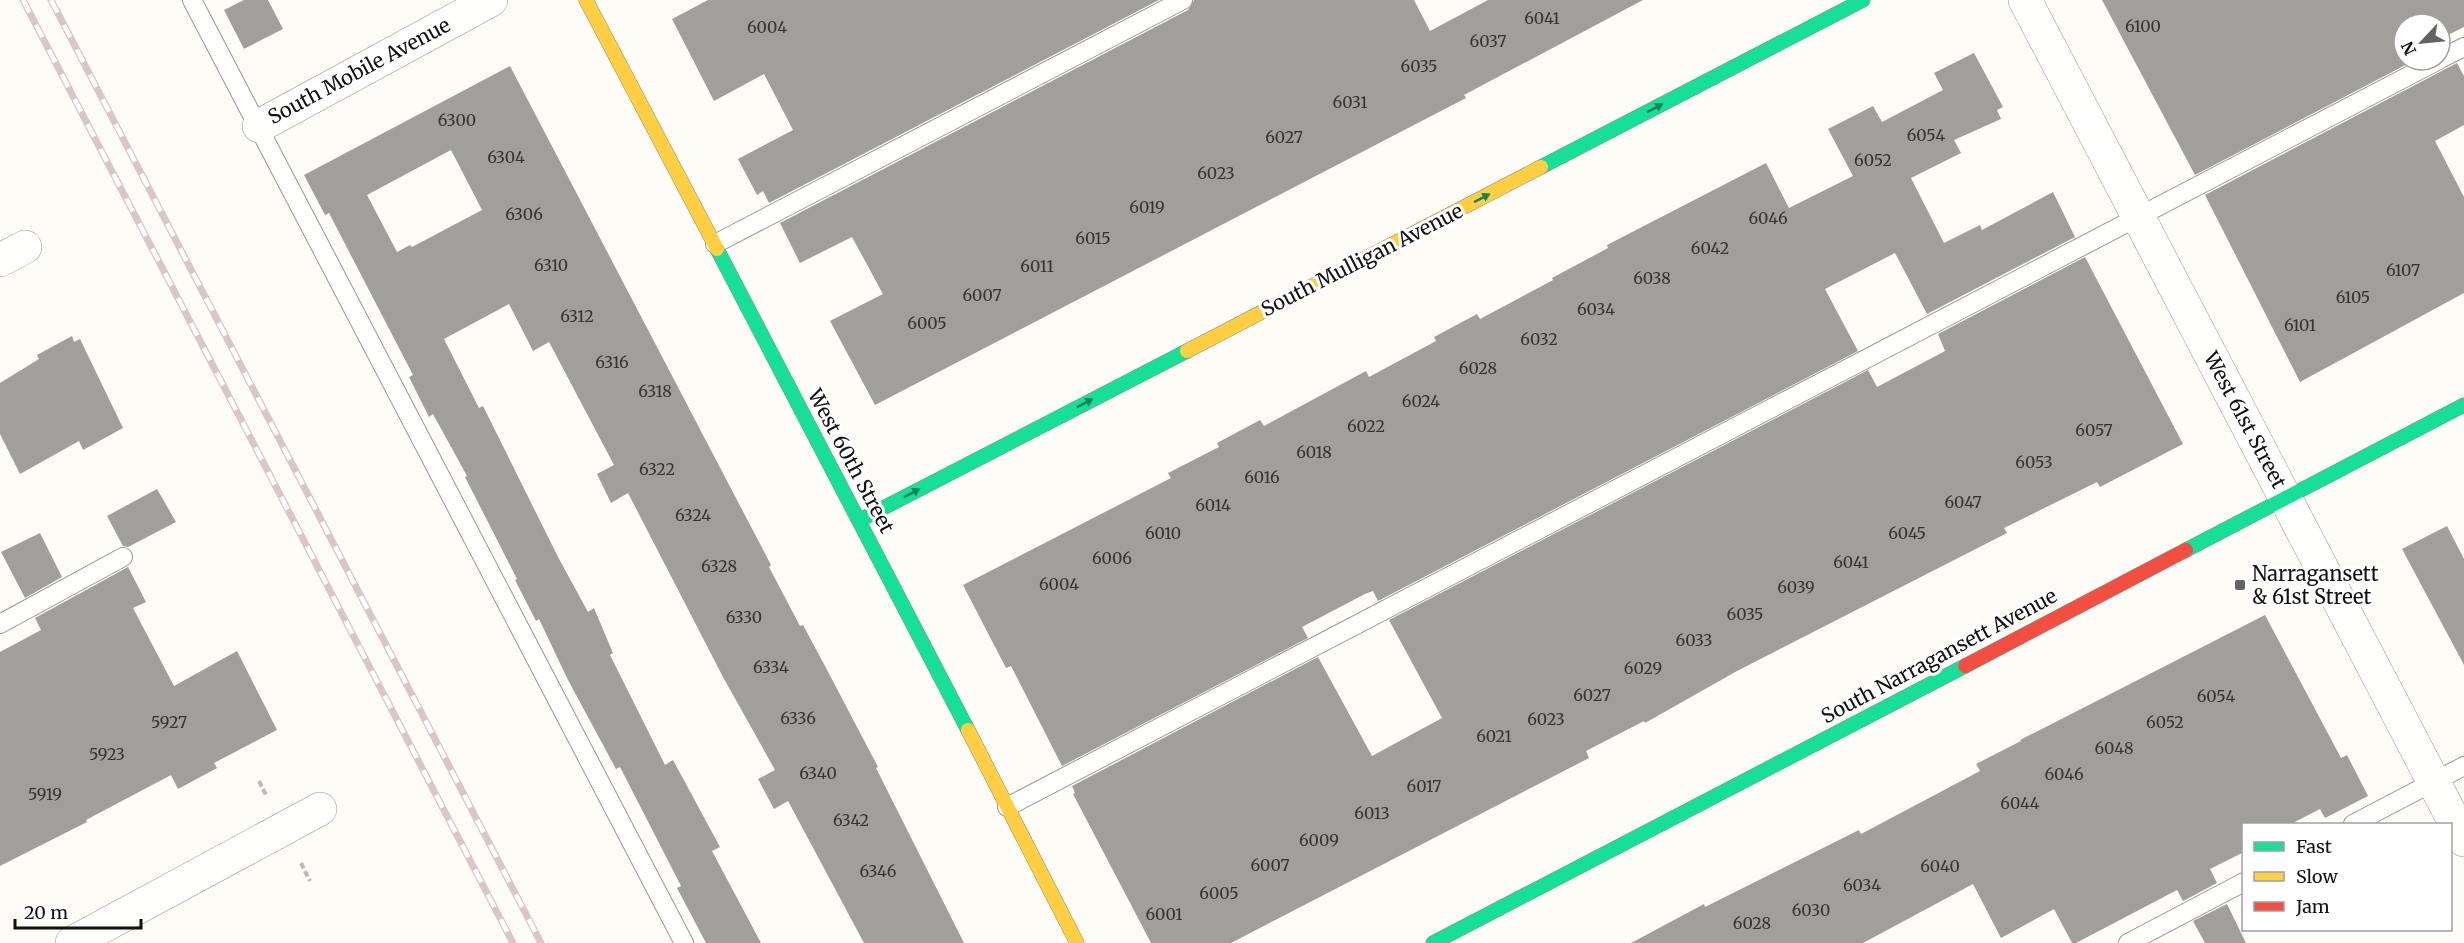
<svg xmlns="http://www.w3.org/2000/svg" width="2464" height="943" font-family="Merriweather,serif">
	<style>
		.building { fill: #a19f9c; fill-rule: evenodd }
		.lines { fill: none; stroke-linecap: round; stroke-linejoin: round }
		.lane-casing { stroke: #979795; stroke-width: 20 }
		.street-casing { stroke: #979795; stroke-width: 34 }
		.fast-casing { stroke: #8e8d8b; stroke-width: 15 }
		.slow-casing { stroke: #8e8d8b; stroke-width: 15 }
		.jam-casing { stroke: #8e8d8b; stroke-width: 15 }
		.path { stroke: #b9b9b8; stroke-width: 4; stroke-dasharray: 6 3; stroke-linecap: butt }
		.lane { stroke: #fffffe; stroke-width: 18 }
		.street { stroke: #fffffe; stroke-width: 33 }
		.fast { stroke: #16e098; stroke-width: 14 }
		.slow { stroke: #ffcf43; stroke-width: 14 }
		.jam { stroke: #f24e42; stroke-width: 14 }
		.rail-casing { stroke: #d9c6c7; stroke-width: 7 }
		.rail { stroke: #fff; stroke-width: 4.5; stroke-dasharray: 14; stroke-linecap: butt }
		.oneway { fill: #14835b }
		.poi-dot { fill: #646362; stroke: #fff; stroke-width: 2 }
		.labels { text-anchor: middle; stroke-width: 6; stroke-linejoin: round; paint-order: stroke }
		.number-label { font-size: 16px; fill: #353434 }
		.street-label { font-size: 20px; fill: #111; stroke: #fff }
		.poi-label { font-size: 20px; fill: #111; stroke: #fff; text-anchor: start }
	</style>
	<rect width="100%" height="100%" fill="#fdfcf7"/>
	<path class="building" d="M244,0H268L283,29L244,49L224,10Z
		M708,0H1159L769,203L763,191L757,195L738,159L793,130L764,74L714,101L672,19Z
		M1194,0H1414L1430,31L1488,0H1643L1464,95L1466,98L875,405L830,321L883,294L852,237L800,263L780,223L1188,10Z
		M2102,0H2464V27L2444,37L2447,43L2440,46V24H2404V60H2415L2195,175Z
		M1974,53L2003,107L1997,110L2001,119L1954,140L1961,153L1911,178L1944,243L1980,225L1982,230L2053,192L2075,237L1927,314L1895,253L1825,289L1858,351L1378,601L1373,591L1365,594L1302,627L1308,638L1062,766L1011,666L1006,668L963,585L1171,478L1168,473L1219,447L1217,443L1260,420L1264,426L1366,371L1369,377L1436,341L1434,337L1477,314L1480,319L1553,280L1552,278L1608,248L1607,245L1766,163L1789,208L1853,176L1828,129L1873,106L1882,122L1943,90L1934,73Z
		M2457,63L2464,76V125L2435,141L2464,197V293L2300,382L2205,195Z
		M510,66L771,565L769,567L800,626L803,625L825,666L878,767L876,768L964,943H864L788,801L774,809L758,779L775,770L723,677L628,493L611,503L597,474L614,465L549,342L533,351L509,304L444,339L479,408L483,406L558,557L588,612L594,608L613,653L610,655L665,765L673,760L720,847L712,851L761,943H706L677,888L681,886L620,767L616,769L568,680L539,619L536,621L515,580L517,579L465,477L467,476L433,414L429,417L409,377L413,375L329,213L325,215L304,175ZM451,150L482,210L412,247L410,245L397,252L367,195Z
		M2085,257L2183,444L2100,487L2097,482L2004,528L2007,533L1737,671L1645,723L1644,721L1586,751L1589,758L1231,943H1151L1073,794L1075,793L1072,786L1318,657L1372,756L1442,718L1389,620L1868,370L1877,387L1945,351L1938,334Z
		M72,336L74,342L80,339L123,428L83,450L79,441L20,474L0,434V383L39,359L37,355Z
		M157,489L176,522L128,547L123,546L107,516Z
		M2447,526L2464,559V665L2402,549Z
		M40,533L62,577L25,598L1,552Z
		M128,567L146,602L133,608L174,686L237,651L277,730L214,763L217,768L178,789L171,775L86,820L87,822L0,866V652L41,630L35,618Z
		M2265,615L2341,758L2347,755L2368,796L2325,818L2320,809L2289,825H2244V852L2210,869L2217,883L2183,901L2177,890L2076,943H2072L2054,909L2001,938L1973,884L1863,943H1631L1704,904L1705,907L1859,830L1861,834L1980,771L1976,764L2021,741L2020,740Z
		M2227,904L2246,943H2205L2193,921Z"/>
	<g class="lines">
		<defs>
			<path id="lane" d="M192,0L684,943
				M2440,59L2464,47
				M715,244L1183,0
				M0,624L123,557
				M1007,807L2439,60
				M2353,824L2464,766
				M2128,943L2244,882"/>
			<path id="street" d="M2025,0L2464,840
				M259,126L491,0
				M0,260L25,247
				M72,943L320,809"/>
			<path id="fast" d="M1541,167L1863,0
				M717,249L968,730
				M860,520L1187,351
				M2186,550L2464,405
				M1433,943L1965,666"/>
			<path id="slow" d="M586,0L717,249
				M1187,351L1541,167
				M968,730L1077,943"/>
			<path id="jam" d="M1965,666L2186,550"/>
		</defs>
		<use href="#lane" class="lane-casing"/>
		<use href="#street" class="street-casing"/>
		<use href="#fast" class="fast-casing"/>
		<use href="#slow" class="slow-casing"/>
		<use href="#jam" class="jam-casing"/>
		<path class="path" d="M259,781L266,795
			M301,863L310,881"/>
		<use href="#lane" class="lane"/>
		<use href="#street" class="street"/>
		<use href="#fast" class="fast"/>
		<use href="#slow" class="slow"/>
		<use href="#jam" class="jam"/>
		<defs>
			<path id="rail" d="M23,0L513,943
				M51,0L541,943"/>
		</defs>
		<use href="#rail" class="rail-casing"/>
		<use href="#rail" class="rail"/>
	</g>
	<defs><path id="oneway-solid" d="M-6-.8H1V-3.2L6.5 0L1 3.2V.8H-6Z" transform="scale(1.5)"/></defs>
	<g class="oneway">
		<use href="#oneway-solid" transform="translate(1655 108) rotate(-27)"/>
		<use href="#oneway-solid" transform="translate(1482 198) rotate(-27)"/>
		<use href="#oneway-solid" transform="translate(1085 403) rotate(-27)"/>
		<use href="#oneway-solid" transform="translate(912 493) rotate(-27)"/>
	</g>
	<rect class="poi-dot" x="2234" y="579" width="12" height="12" rx="3"/>
	<g class="labels">
		<g class="number-label">
			<text x="1542" y="24">6041</text>
			<text x="2143" y="32">6100</text>
			<text x="767" y="33">6004</text>
			<text x="1488" y="47">6037</text>
			<text x="1419" y="72">6035</text>
			<text x="1350" y="108">6031</text>
			<text x="457" y="126">6300</text>
			<text x="1926" y="141">6054</text>
			<text x="1284" y="143">6027</text>
			<text x="506" y="163">6304</text>
			<text x="1873" y="166">6052</text>
			<text x="1216" y="179">6023</text>
			<text x="1147" y="213">6019</text>
			<text x="524" y="220">6306</text>
			<text x="1768" y="224">6046</text>
			<text x="1093" y="244">6015</text>
			<text x="1710" y="254">6042</text>
			<text x="551" y="271">6310</text>
			<text x="1037" y="272">6011</text>
			<text x="2403" y="276">6107</text>
			<text x="1652" y="284">6038</text>
			<text x="982" y="301">6007</text>
			<text x="2353" y="303">6105</text>
			<text x="1596" y="315">6034</text>
			<text x="577" y="322">6312</text>
			<text x="927" y="329">6005</text>
			<text x="2300" y="331">6101</text>
			<text x="1539" y="345">6032</text>
			<text x="612" y="368">6316</text>
			<text x="1478" y="374">6028</text>
			<text x="655" y="397">6318</text>
			<text x="1421" y="407">6024</text>
			<text x="1366" y="432">6022</text>
			<text x="2094" y="436">6057</text>
			<text x="1314" y="458">6018</text>
			<text x="2034" y="468">6053</text>
			<text x="657" y="475">6322</text>
			<text x="1262" y="483">6016</text>
			<text x="1963" y="508">6047</text>
			<text x="1213" y="511">6014</text>
			<text x="693" y="521">6324</text>
			<text x="1163" y="539">6010</text>
			<text x="1907" y="539">6045</text>
			<text x="1112" y="564">6006</text>
			<text x="1851" y="568">6041</text>
			<text x="719" y="572">6328</text>
			<text x="1059" y="590">6004</text>
			<text x="1796" y="593">6039</text>
			<text x="1745" y="620">6035</text>
			<text x="744" y="623">6330</text>
			<text x="1694" y="646">6033</text>
			<text x="771" y="673">6334</text>
			<text x="1643" y="674">6029</text>
			<text x="1592" y="701">6027</text>
			<text x="2216" y="702">6054</text>
			<text x="798" y="724">6336</text>
			<text x="1546" y="725">6023</text>
			<text x="169" y="728">5927</text>
			<text x="2165" y="728">6052</text>
			<text x="1494" y="742">6021</text>
			<text x="2114" y="754">6048</text>
			<text x="107" y="760">5923</text>
			<text x="818" y="779">6340</text>
			<text x="2064" y="780">6046</text>
			<text x="1424" y="792">6017</text>
			<text x="45" y="800">5919</text>
			<text x="2020" y="809">6044</text>
			<text x="1372" y="819">6013</text>
			<text x="851" y="826">6342</text>
			<text x="1319" y="846">6009</text>
			<text x="1270" y="871">6007</text>
			<text x="1940" y="872">6040</text>
			<text x="878" y="877">6346</text>
			<text x="1862" y="891">6034</text>
			<text x="1219" y="899">6005</text>
			<text x="1811" y="916">6030</text>
			<text x="1164" y="920">6001</text>
			<text x="1752" y="929">6028</text>
		</g>
		<g class="street-label">
			<text transform="translate(359 71) rotate(-28)" y="7">South Mobile Avenue</text>
			<text transform="translate(1362 260) rotate(-27)" y="7">South Mulligan Avenue</text>
			<text transform="translate(2245 420) rotate(62)" y="7">West 61st Street</text>
			<text transform="translate(851 461) rotate(62)" y="7">West 60th Street</text>
			<text transform="translate(1939 656) rotate(-28)" y="7">South Narragansett Avenue</text>
		</g>
		<g class="poi-label">
			<text x="2252" y="581">Narragansett<tspan x="2252" dy="23">&amp; 61st Street</tspan></text>
		</g>
	</g>
	<rect x="2242" y="823" width="210" height="108" fill="#ffffff" stroke="#a0a0a0" stroke-width="1.5"/>
	<rect x="2254" y="842" width="30" height="9" fill="#16e098" stroke="#a0a0a0" stroke-width="1.5"/>
	<text x="2296" y="853" font-size="18" fill="#111111">Fast</text>
	<rect x="2254" y="872" width="30" height="9" fill="#ffcf43" stroke="#a0a0a0" stroke-width="1.5"/>
	<text x="2296" y="883" font-size="18" fill="#111111">Slow</text>
	<rect x="2254" y="902" width="30" height="9" fill="#f24e42" stroke="#a0a0a0" stroke-width="1.5"/>
	<text x="2296" y="913" font-size="18" fill="#111111">Jam</text>
	<g transform="translate(2422 42) rotate(244)"><circle r="28" fill="#ffffff" stroke="#a0a0a0" stroke-width="1.5"/>
	<path d="M0-4.5L10 22L0 15L-10 22Z" fill="#646362"/>
	<text y="-9" font-size="16" font-weight="bold" text-anchor="middle" fill="#111111">N</text>
	</g>
	<path d="M15 919v9h126v-9" fill="none" stroke="#111111" stroke-width="3"/>
	<text x="24" y="919" font-size="18" fill="#111111" stroke="#ffffff" stroke-width="4.5" paint-order="stroke">20 m</text>
</svg>
